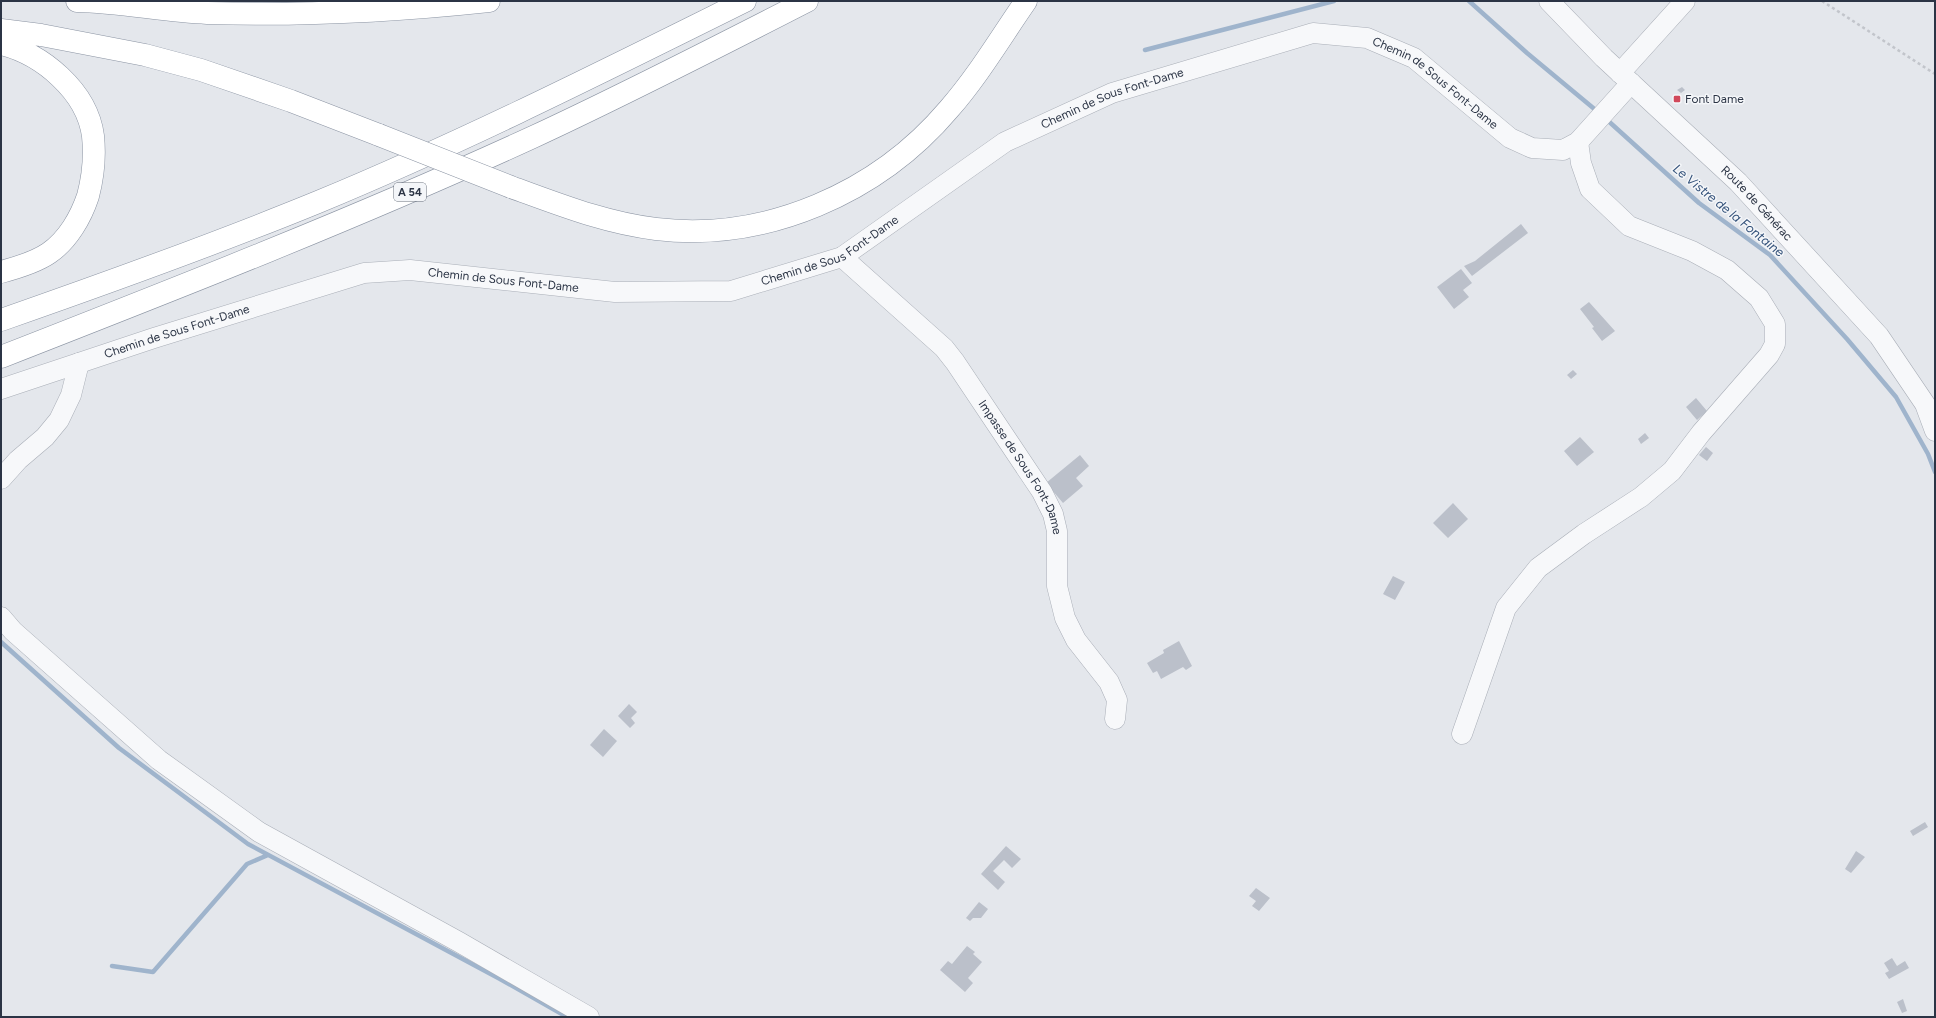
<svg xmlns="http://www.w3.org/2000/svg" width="1936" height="1018" font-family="Figtree,sans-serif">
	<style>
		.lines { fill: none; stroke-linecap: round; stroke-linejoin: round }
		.stream { stroke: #9fb4cc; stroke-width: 4.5 }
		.building { fill: #bbc0ca }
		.minor-casing { stroke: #a9aeb7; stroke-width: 21 }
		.highway-casing { stroke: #8b94a3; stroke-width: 23 }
		.path { stroke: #c2c5cb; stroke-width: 2.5; stroke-dasharray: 3 3; stroke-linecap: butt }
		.minor { stroke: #f7f8fa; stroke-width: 20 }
		.highway { stroke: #fff; stroke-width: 22 }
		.highway-bridge-casing { stroke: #8b94a3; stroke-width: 23; stroke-linecap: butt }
		.highway-bridge { stroke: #fff; stroke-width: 22 }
		.poi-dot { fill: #d1495b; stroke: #f4f6f9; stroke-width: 1.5 }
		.labels { text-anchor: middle; stroke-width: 3; stroke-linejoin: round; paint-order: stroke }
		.shield { fill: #f4f6f9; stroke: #676e7b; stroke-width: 1 }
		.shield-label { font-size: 11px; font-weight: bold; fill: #2b3445 }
		.street-label { font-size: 12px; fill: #2b3445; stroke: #f4f6f9 }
		.poi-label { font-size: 12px; fill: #2b3445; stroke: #f4f6f9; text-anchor: start }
		.water-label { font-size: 13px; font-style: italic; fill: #34527a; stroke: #f4f6f9 }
	</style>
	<rect width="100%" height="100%" fill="#e4e7ec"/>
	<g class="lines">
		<path class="stream" d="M1469,1L1527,53L1598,112
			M1145,50L1334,1
			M1605,118L1699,203L1770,255L1847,339L1896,397L1928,454L1935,472
			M1,642L119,748L248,844L500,979L567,1017
			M112,966L153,972L247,864L268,855"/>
	</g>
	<path class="building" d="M1682,87L1685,90L1681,93L1677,90Z
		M1521,224L1528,233L1472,276L1464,266L1475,261Z
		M1461,269L1472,283L1463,290L1469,297L1454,309L1437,287Z
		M1589,302L1615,331L1602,341L1592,328L1594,327L1580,309Z
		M1573,370L1577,374L1571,379L1567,375Z
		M1696,398L1707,411L1697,420L1686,407Z
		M1645,433L1649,438L1641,444L1638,439Z
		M1580,437L1594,452L1577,466L1564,451Z
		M1706,447L1713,453L1707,461L1699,455Z
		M1080,455L1089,466L1076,478L1083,486L1063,503L1046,483Z
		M1453,503L1468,519L1448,538L1433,523Z
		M1393,576L1405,582L1395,600L1383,594Z
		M1179,641L1192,666L1186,670L1183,667L1161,679L1157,671L1153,673L1147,663L1164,653L1163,650Z
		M629,704L637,712L631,718L635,723L630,728L618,716Z
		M604,729L617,741L603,757L590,745Z
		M1925,822L1928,827L1913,836L1910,831Z
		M1006,846L1021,859L1012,868L1004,860L993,871L1005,882L998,890L981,874Z
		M1856,851L1865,857L1851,873L1845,869Z
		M1256,888L1270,898L1259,911L1252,906L1256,901L1249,896Z
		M979,902L988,909L981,918H973L970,921L966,918Z
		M967,946L975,952L973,954L982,962L968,978L973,983L965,992L940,970L948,961L952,964Z
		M1892,958L1897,966L1905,961L1909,968L1889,979L1885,973L1889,971L1884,963Z
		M1903,999L1907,1011L1902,1013L1897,1002Z"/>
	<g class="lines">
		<defs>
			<g id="minor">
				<path id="s1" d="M1549,1L1604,58L1738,182L1879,336L1925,404L1935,431"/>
				<path d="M1620,73L1685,1"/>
				<path id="s2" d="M842,257L944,348L955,362L1042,492L1053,514L1057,531V586L1065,618L1076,640L1109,682L1117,700L1115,719"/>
				<path id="s3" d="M1,389L154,338L364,273L410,270L615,292L731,291L842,257L1005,142L1112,93L1313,33L1367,38L1414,58L1510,138L1532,148L1563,150L1578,142L1631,83"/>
				<path d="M1,479L18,460L45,437L59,420L71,395L79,363"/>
				<path d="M1,617L13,631L159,760L259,832L459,942L589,1017"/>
				<path d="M1462,734L1506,608L1538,568L1584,534L1641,497L1672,471L1701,433L1769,355L1775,344V324L1759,298L1727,270L1692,251L1629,226L1590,189L1581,163L1578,142"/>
			</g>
			<path id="highway" d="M77,1C120,2 164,11 207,13C301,16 395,11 489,1
				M1,30L41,35L145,55L201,70L291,101L379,135
				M1,44C42,54 87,91 93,136C95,155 93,177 88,196C81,217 68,240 49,253C36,262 16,268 1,272
				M511,187C558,204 605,223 656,229C766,242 878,193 949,109C978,76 1001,37 1026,1
				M1,320C107,283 213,245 318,202C463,142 604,71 745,1
				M1,357C180,287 359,217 533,137C626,94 717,47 807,1"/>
		</defs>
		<use href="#minor" class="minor-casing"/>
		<use href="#highway" class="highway-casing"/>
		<path class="path" d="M1822,1L1935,74"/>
		<use href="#minor" class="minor"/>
		<use href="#highway" class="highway"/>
		<defs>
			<path id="highway-bridge" d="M379,135L511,187"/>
		</defs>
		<use href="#highway-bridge" class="highway-bridge-casing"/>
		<use href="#highway-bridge" class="highway-bridge"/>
	</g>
	<rect class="poi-dot" x="1673" y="95" width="8" height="8" rx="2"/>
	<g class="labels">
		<rect class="shield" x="394" y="183" width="32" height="18" rx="3"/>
		<g class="shield-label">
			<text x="410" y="196">A 54</text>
		</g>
		<g class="street-label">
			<text dy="4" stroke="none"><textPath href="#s3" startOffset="1529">Chemin de Sous Font-Dame</textPath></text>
			<text dy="4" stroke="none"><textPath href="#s3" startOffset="1181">Chemin de Sous Font-Dame</textPath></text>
			<text dy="4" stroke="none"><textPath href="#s1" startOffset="290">Route de Générac</textPath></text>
			<text dy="4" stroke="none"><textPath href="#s3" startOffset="857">Chemin de Sous Font-Dame</textPath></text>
			<text dy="4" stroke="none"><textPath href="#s3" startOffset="521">Chemin de Sous Font-Dame</textPath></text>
			<text dy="4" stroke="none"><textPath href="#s3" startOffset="185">Chemin de Sous Font-Dame</textPath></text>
			<text dy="4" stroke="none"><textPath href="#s2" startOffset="279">Impasse de Sous Font-Dame</textPath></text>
		</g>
		<g class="poi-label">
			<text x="1685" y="103">Font Dame</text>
		</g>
		<g class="water-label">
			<text transform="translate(1729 210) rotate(39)" y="5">Le Vistre de la Fontaine</text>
		</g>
	</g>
	<rect width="1936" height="1018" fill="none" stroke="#2b3445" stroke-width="4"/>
</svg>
